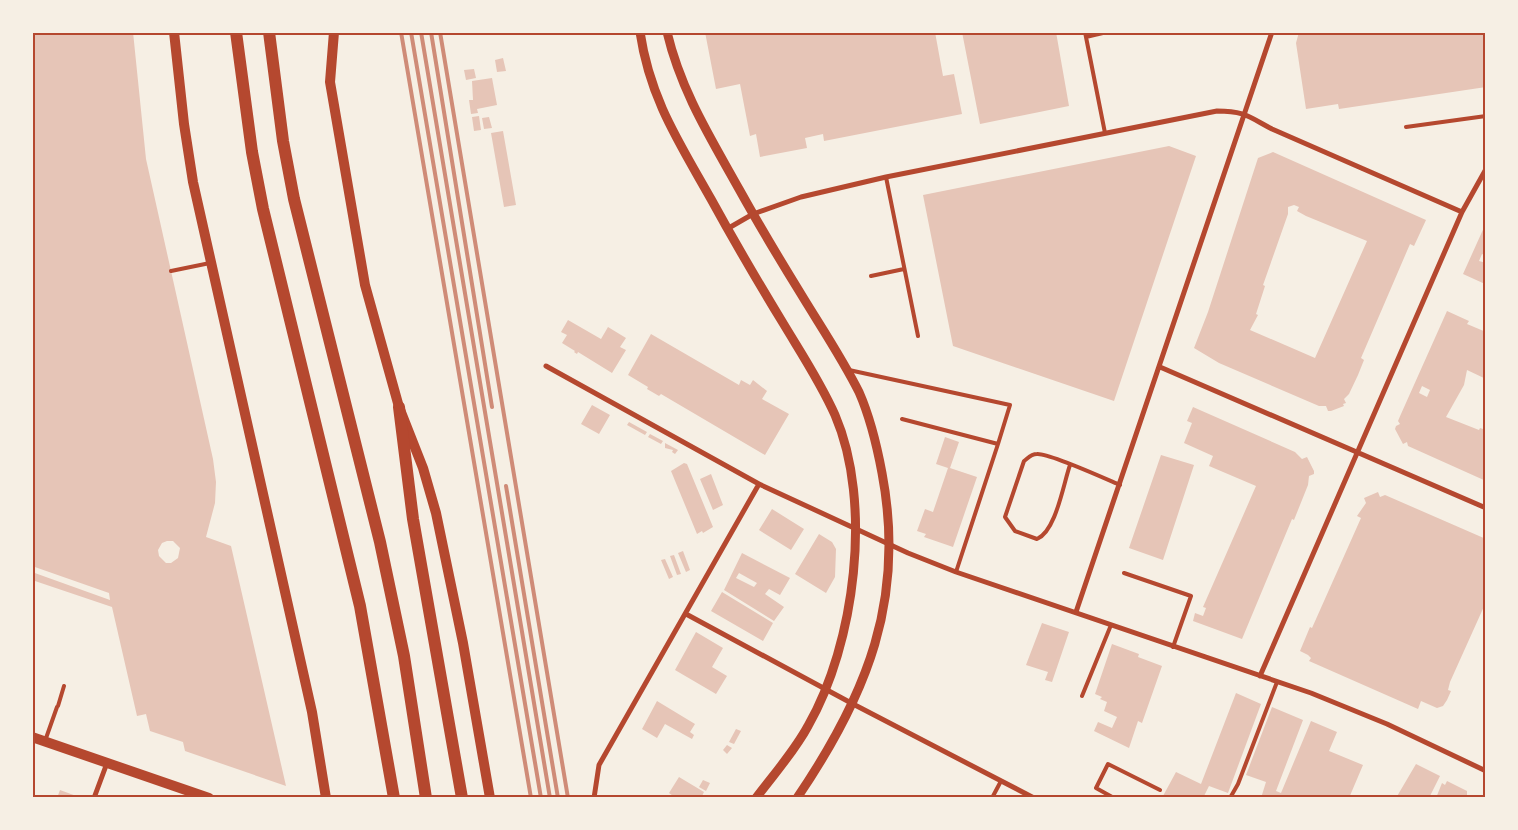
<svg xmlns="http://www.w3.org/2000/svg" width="1518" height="830" font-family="Merriweather,serif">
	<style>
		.building { fill: #e6c5b7; fill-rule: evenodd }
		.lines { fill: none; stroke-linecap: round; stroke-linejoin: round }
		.service { stroke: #b5482f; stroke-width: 4 }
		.minor { stroke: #b5482f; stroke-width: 5 }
		.tertiary { stroke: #b5482f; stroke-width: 9 }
		.secondary { stroke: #b5482f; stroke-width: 10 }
		.motorway { stroke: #b5482f; stroke-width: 12 }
		.rail { stroke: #cf8b77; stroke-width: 4 }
		.neatline { fill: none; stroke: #b5482f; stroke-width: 2 }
	</style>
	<rect width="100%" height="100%" fill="#f6efe4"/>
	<path class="building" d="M32,32H133L146,159L213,459L216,482L215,503L206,537L231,546L286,786L185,751L183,742L150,731L146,714L137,716L112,607L32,580V572L110,600L109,593L32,566ZM167,541H173L180,548L178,558L171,563H166L159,556L158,550L162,543Z
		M705,32H935L943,76L954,74L962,114L824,141L823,134L805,138L807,148L760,157L756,134L750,136L740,84L716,89Z
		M962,32H1056L1069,106L980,124Z
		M1299,32H1388V35L1486,32V87L1339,109L1338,104L1306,109L1296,43Z
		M503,58L506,71L497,72L495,60Z
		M474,69L476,78L466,80L464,70Z
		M492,78L497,105L477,109L478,113L471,114L469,100H473L472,81Z
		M479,116L481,130L474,131L472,117Z
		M489,117L492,128L484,129L482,118Z
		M503,131L516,205L504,207L491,133Z
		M1169,146L1196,156L1114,401L953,346L923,195Z
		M1273,152L1426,220L1414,246L1410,244L1361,358L1364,360L1358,375L1349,394L1344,399L1346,403L1343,404L1344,406L1331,411H1328L1326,406H1319L1219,363L1194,348L1208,312L1258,158ZM1294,205L1299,207L1297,211L1306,216L1367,241L1315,358L1250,330L1258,315L1256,314L1265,286L1263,285L1288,214V207Z
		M1486,223V256L1482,254L1479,261L1486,263L1485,284L1463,274Z
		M1447,311L1469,321L1467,324L1486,332V379L1467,370L1464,385L1446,417L1479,430L1480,428L1486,430V481L1408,446L1407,442L1403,444L1395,429L1396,426L1400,424L1398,421L1401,414ZM1422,386L1430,390L1427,397L1419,393Z
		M568,320L601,339L608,327L626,338L620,347L626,350L612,373L578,352L577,354L574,352L575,351L562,343L567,335L561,332Z
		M651,334L739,385L741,380L750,385L753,380L767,391L762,399L789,414L765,455L661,394L659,396L647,389L648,387L628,375Z
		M592,405L610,415L599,434L581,424Z
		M1193,407L1295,452L1302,459L1307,457L1314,471V474L1309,476L1308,485L1294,520L1292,519L1242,639L1193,621L1195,613L1203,616L1206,608L1203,607L1256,486L1209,466L1213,456L1184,443L1192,423L1187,421Z
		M629,422L647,432L645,435L627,425Z
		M650,434L663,441L661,444L648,437Z
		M945,437L959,442L950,468L977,477L953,547L924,537L926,534L917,531L925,509L933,512L948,468L936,464Z
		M665,443L678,450L675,454L672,452L673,450L665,448Z
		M1161,455L1194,465L1163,560L1129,548Z
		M684,463L687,464L713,527L703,533L702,531L697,534L671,471Z
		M711,474L723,505L713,510L700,479Z
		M1378,492L1380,497L1385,495L1486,539V602L1450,682L1448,690L1451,691L1447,700L1443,706L1437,708L1421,701L1418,709L1309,661L1311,658L1308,655L1300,651L1310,627L1312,628L1361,518L1357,516L1366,503L1364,498Z
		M772,509L804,529L791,550L759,530Z
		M819,534L832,542L836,549L835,577L826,593L795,574Z
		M683,551L690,570L686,572L678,553Z
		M742,553L790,578L780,595L769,589L765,594L784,607L774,621L724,590ZM739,573L757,583L754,587L736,578Z
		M674,555L681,574L677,575L670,556Z
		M665,559L673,577L669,579L661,560Z
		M722,592L773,623L763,641L711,611Z
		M1042,623L1069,632L1052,682L1045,680L1048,672L1026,665Z
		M696,632L723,648L712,667L727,676L716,694L675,670Z
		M1112,644L1139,654L1138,657L1162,666L1142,723L1138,721L1129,748L1094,731L1098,722L1112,728L1117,717L1104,711L1107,702L1100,699L1102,697L1095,694Z
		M1236,693L1261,704L1228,793L1209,786L1203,798L1163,796L1176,772L1201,784Z
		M657,701L695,724L690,732L694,735L692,739L665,724L657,738L642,729Z
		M1272,707L1303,720L1276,791L1281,793L1311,721L1337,732L1329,751L1363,765L1349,798H1261L1266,782L1246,775Z
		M736,729L741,731L734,744L729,742Z
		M727,745L732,748L727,754L723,750Z
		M1416,764L1440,776L1429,798H1396Z
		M679,777L704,792L701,798H676L669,793Z
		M703,780L710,783L706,791L699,787Z
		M1447,781L1467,791V798H1436L1442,783L1445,785Z
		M60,790L79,797V798H57Z"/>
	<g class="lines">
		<path class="service" d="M1085,32L1105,133
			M1086,37L1107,32
			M1406,127L1486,116
			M886,177L918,336
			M171,271L210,263
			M871,276L904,269
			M849,370L1010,405L998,444L902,419
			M1070,465C1063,485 1056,531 1037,539L1015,531L1005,517L1024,461C1028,458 1031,454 1037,454C1049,453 1106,479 1120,485
			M956,572L998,444
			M1124,573L1191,596L1173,647
			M1082,696L1111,625
			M58,706L64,686
			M45,741L57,707
			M992,798L1001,781
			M1114,798L1096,788L1108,764L1160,790
			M1230,798L1238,784L1277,682"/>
		<path class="minor" d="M727,229L753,214L801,197L886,177L1217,111C1245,111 1249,117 1272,129L1462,212
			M546,366L759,484L908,553L956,572L1311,693L1387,724L1486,771
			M1160,367L1486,508
			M1076,612L1272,32
			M686,614L853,704L1034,798
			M1260,676L1462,212L1486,169
			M94,798L107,763
			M594,798L599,765L759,484"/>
		<path class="tertiary" d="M640,32C650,99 679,142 711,199C734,241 758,282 783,323C801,353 821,383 835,415C873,503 855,644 808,726C794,752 774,774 756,798
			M667,32C681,91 710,137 739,189C759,225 780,260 801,294C821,327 842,358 859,392C870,417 877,446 882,473C906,599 867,695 797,798"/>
		<path class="secondary" d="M174,32L184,124L193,182L312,712L326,798
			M334,32L330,82L365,285L399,407L423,468L436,513L463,643L490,798
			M32,737L209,798"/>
		<path class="motorway" d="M236,32L252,152L263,209L360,606L394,798
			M269,32L283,141L294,199L380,542L404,656L426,798
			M399,407L413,519L462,798"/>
		<path class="rail" d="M401,32L531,798
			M411,32L541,798
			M421,32L550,798
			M431,32L492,407
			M440,32L568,798
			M506,486L558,798"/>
	</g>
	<rect width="1518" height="830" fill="none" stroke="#f6efe4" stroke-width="68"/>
	<rect x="34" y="34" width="1450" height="762" class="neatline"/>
</svg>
